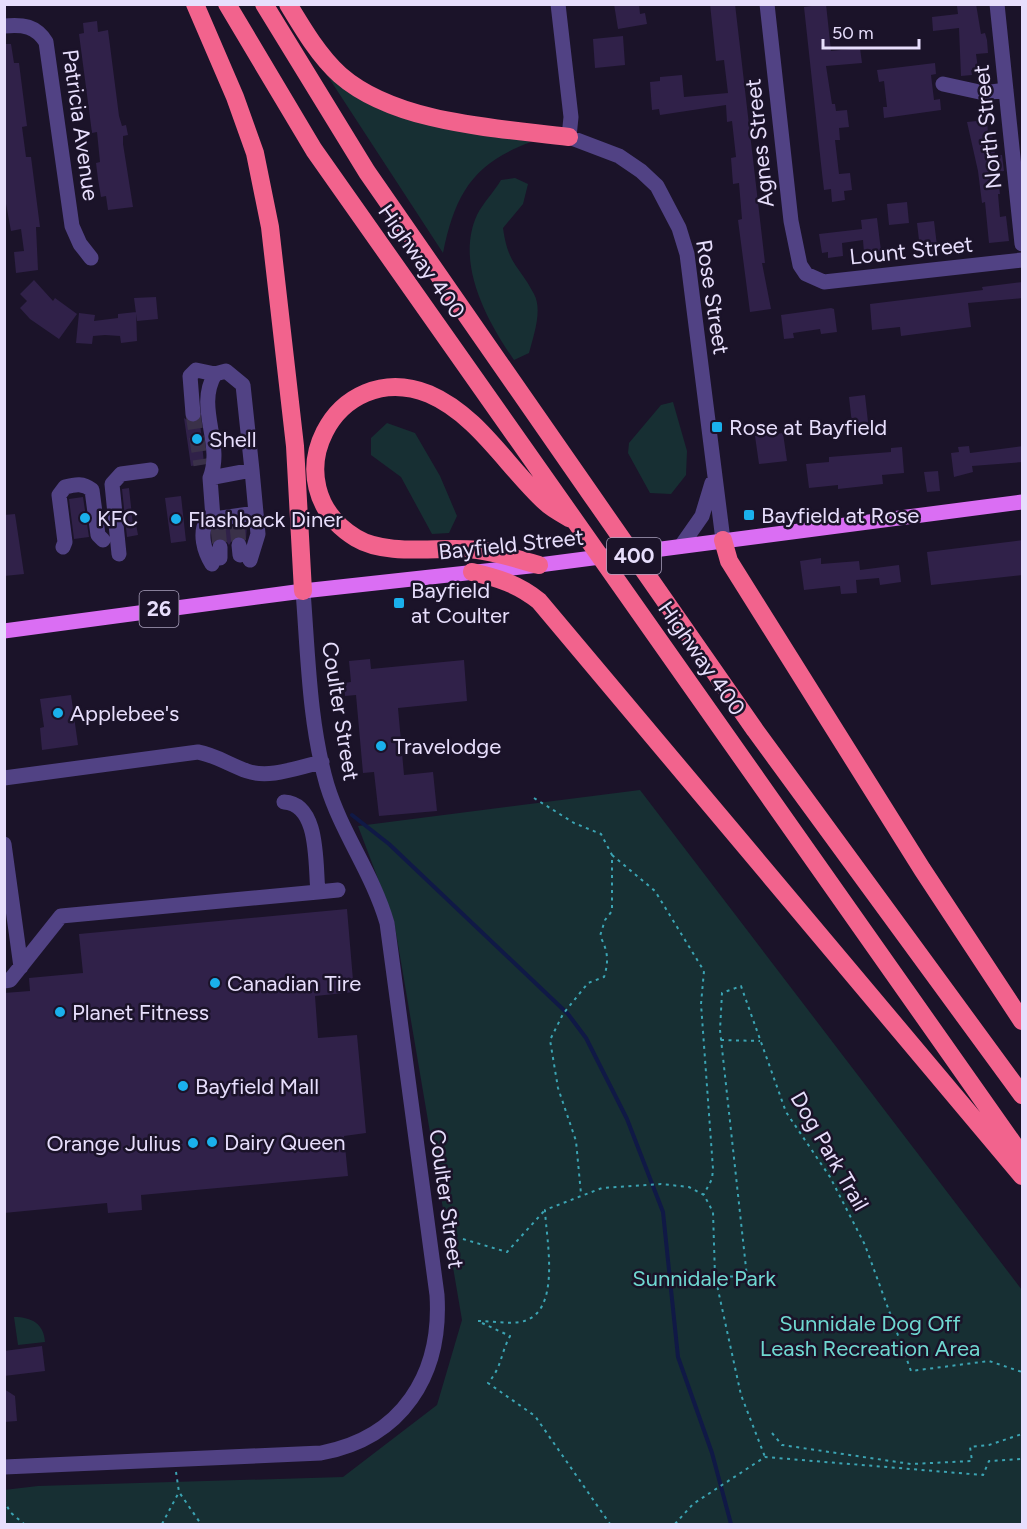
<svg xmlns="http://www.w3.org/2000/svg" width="1027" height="1529" font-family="Figtree,sans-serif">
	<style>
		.green { fill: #172f33 }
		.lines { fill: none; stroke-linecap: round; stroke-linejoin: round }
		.stream { stroke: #101946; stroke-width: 4 }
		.building { fill: #302149 }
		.minor-tunnel { stroke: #3a3149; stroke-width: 15; stroke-dasharray: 15 8; stroke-linecap: butt }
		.path { stroke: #3ba4b3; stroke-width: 2; stroke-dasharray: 3 4.5; stroke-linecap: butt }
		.minor { stroke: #514284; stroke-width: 15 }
		.major { stroke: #da6ef3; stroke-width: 15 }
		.highway { stroke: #f2638d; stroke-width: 18 }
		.poi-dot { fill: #1ab0ec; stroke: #1b1329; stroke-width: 2 }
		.labels { text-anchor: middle; stroke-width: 5; stroke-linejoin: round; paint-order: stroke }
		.shield { fill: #1b1329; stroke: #aaa1bd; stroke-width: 1.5 }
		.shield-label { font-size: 21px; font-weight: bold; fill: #e7defc }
		.street-label { font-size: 22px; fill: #e7defc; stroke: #1b1329 }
		.poi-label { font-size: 22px; fill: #e7defc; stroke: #1b1329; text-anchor: start }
		.park-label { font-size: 22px; fill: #6fd8d1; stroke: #1b1329 }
	</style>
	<rect width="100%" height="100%" fill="#1b1329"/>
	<path class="green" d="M327,75L383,110L442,125L531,142C473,163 455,194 443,253Z
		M515,178L528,184L523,204L503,228C508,265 519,265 534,294C543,310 533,337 529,353L514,360C487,321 455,263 477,215C483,203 494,192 501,180Z
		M673,402L687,451L686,475L671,494L650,493L628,453L629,443L661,405Z
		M387,423L415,433L440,476L457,516L449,533L432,534L401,477L371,455V438Z
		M640,790L1022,1290V1524H5L4,1490L38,1486L343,1477L437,1405L462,1320L394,921L358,826Z
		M14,1317C32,1317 44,1324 45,1342L18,1345Z"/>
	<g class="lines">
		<path class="stream" d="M352,815L389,844L568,1014L586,1038L627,1119L663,1212L678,1357L712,1453L731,1524"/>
	</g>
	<path class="building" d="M614,4H639L640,14L645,13L647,24L618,29Z
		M710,4H735L765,263H762L771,309L750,312L738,220L742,219L739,183L733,184L731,158L736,157L732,121L727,122L726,105L660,115L659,109L652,110L650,82L660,81V77L682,75L684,97L728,93L724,60L716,61Z
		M826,4L831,51L860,48L862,63L826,66L832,104H835L836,111L847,110L849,127L839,128L840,140H835L839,174L850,173L852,190L844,191L845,200L832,202L831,189L824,190L822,173L804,7Z
		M976,4L981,34L985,33L987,40L988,53L976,54L978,69L971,70L972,75L961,76L959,28L933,31L932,17L958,14L957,6Z
		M97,21L98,32L108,30L119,116L122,126L126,125L128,135L123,136V144L133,207L108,210L106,196L101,197L98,179L96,163L100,162L97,132L92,133L79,34L84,33L83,23Z
		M623,36L625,65L595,68L593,39Z
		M4,44H11L14,63H19L27,126L22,127L26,157H31L40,227H36L38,270L16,273L14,252L24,251L21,229L11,231L4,193Z
		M935,63L936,74L931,75L934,100L940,99L941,110L884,118L883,107H887L884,81L879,82L877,70Z
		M987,120L988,133H992L995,155H1002L1004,171L997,172L1000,194H998L1000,217L1006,216L1009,241L989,243L985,202L982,203L978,171L967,122Z
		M907,202L909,223L889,225L887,204Z
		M877,218L881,251L864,253L863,240L842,243L843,256L828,258V252L822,253L819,234L862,229L861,220Z
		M934,221L938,254L921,257L917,223Z
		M34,280L53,301L55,298L77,314L59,339L30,319L20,308L27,301L20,294Z
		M1023,282V298L968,303L971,327L901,336L900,327L872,330L870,304L983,290L982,287Z
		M156,297L158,319L137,321L134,298Z
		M831,308L834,309L837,332L821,334L820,329L793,333L794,338L784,339L781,315Z
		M136,312L137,341L121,343L120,336L105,335L93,336L92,344L76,343L79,313L95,315L94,321L118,318V314Z
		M865,395L869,431L853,433L849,397Z
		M184,418L193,424L200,421L204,464L191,466Z
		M783,433L787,461L759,464L755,436Z
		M969,446L970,453L1023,446V462L972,466L973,472L954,477L951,453L959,452L958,447Z
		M902,447L904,473L882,475L883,484L838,489V485L809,488L806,464L829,462V457L891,452V448Z
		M938,471L940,491L927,492L924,472Z
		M129,488L133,525L136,524L138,535L127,537L122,489Z
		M181,496L186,541L171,543L165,498Z
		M83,497L89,537L74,539L69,499Z
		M15,514L24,574L4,576V515Z
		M247,525L246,539L239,535L234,537L229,545L224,538L213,540L214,529Z
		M1023,540V575L931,585L927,552Z
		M821,558V564L859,561L860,570L899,565L901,582L880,585L879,578L856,580L857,593L841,594L840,586L804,590L800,561Z
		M370,659L371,669L464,660L467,701L398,708L404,775L433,772L437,811L379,816L374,772L363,773L356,695L345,696L344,683L351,682L349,661Z
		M71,695L78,745L42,750L40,728L44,727L40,699Z
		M347,909L354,992L315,996L318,1038L357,1035L366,1133L344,1136L348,1176L141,1195L142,1210L108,1213L107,1203L4,1213V993L30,991L29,978L83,973L79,934Z
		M42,1346L45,1371L4,1376V1351Z
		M4,1389L15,1396L17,1421L4,1422Z"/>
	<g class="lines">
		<path class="minor-tunnel" d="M193,414L201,465
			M237,526L239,545
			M218,528L220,547"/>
		<path class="path" d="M534,798L574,823L601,834L612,855V911L605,920L600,936C608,951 609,961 604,977L588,983L563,1014L550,1040L558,1088L576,1141L581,1194
			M612,855L655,891L704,971L701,1004L713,1169L712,1179L704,1194
			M721,1040L760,1041
			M463,1239L507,1252L545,1210
			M715,1276L747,1277L720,1030L722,993L741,986L786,1112L830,1177L865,1245L911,1371L989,1361L1022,1372
			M478,1321C492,1321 507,1324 520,1322C563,1315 546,1239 545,1210L602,1188L661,1184L689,1187L704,1195L713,1212L715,1276L741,1395L765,1457
			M482,1323L510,1336C500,1355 502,1367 488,1383L535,1416L610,1524
			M772,1433L782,1445L911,1464L972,1461L970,1447L989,1445L1022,1434
			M176,1472L179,1492L201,1524
			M4,1500L10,1512L24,1524
			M162,1524L179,1492
			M675,1524L693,1504L765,1457L983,1475L989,1461L1022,1459"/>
		<path class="minor" d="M558,4L571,117L569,137L619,156L641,171L657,186L679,228L687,254L723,540
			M767,4L791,221L800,265L806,274L824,282L1022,260
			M997,4L1022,244
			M4,26C23,24 36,26 46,42L72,226L80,244L91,258
			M943,84L984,93L1006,90
			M193,414L190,376L196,370L215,374
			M210,478C224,443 195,408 215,374L226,371L243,385L252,470
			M213,518L210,478L252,470L256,513
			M239,545L240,555
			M681,546L702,516L712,483
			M63,547L65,542L59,495L65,487C76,484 83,483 92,490L98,535L103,540
			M220,547V558
			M119,554L112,484L121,474L151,470
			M212,564C204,551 199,533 207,520L256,513L258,534L250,560
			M4,778L198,752C215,755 230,765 247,771C270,779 298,767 322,762
			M4,844L21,967
			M318,892L338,890
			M4,981L10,980L61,916L318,892C315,865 320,804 284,802
			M4,1467L321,1453C402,1438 442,1375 437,1295L387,923C372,872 342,834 327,785C309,723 308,654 303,591"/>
		<path class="major" d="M4,631L303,591L539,565L1022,502"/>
		<path class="highway" d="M195,4L235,97L255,153L270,227L295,446L303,591
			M227,4L314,150L1022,1156
			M264,4L367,172L592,496L755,730L1022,1095
			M288,4C303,29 319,56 340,75C396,124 498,128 569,137
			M723,540L729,561L922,869L1022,1021
			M539,565C519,560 497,552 477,550C441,546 387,557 356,538C269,485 335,356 429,394C478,415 507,467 545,502C552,509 562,514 571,519
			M472,572C498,578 518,584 539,601L1022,1176"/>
	</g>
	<g class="poi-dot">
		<rect x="711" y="421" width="12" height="12" rx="3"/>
		<circle cx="197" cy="439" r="6"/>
		<rect x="743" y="509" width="12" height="12" rx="3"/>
		<circle cx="85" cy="518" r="6"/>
		<circle cx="176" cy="519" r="6"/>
		<rect x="393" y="597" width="12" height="12" rx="3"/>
		<circle cx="58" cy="713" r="6"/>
		<circle cx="381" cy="746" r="6"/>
		<circle cx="215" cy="983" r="6"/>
		<circle cx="60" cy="1012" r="6"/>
		<circle cx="183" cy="1086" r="6"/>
		<circle cx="212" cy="1142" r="6"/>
		<circle cx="193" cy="1143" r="6"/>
	</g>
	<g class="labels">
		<g class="shield">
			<rect x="607" y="538" width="54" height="36" rx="4.5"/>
			<rect x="139.5" y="591" width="39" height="36" rx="4.5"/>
		</g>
		<g class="shield-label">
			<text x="634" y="563">400</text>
			<text x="159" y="616">26</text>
		</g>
		<g class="street-label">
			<text transform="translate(81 125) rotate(82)" y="8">Patricia Avenue</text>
			<text transform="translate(987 127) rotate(-96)" y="8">North Street</text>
			<text transform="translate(759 143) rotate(-96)" y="8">Agnes Street</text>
			<text transform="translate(911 250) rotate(-6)" y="8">Lount Street</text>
			<text transform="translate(422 261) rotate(55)" y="8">Highway 400</text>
			<text transform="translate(713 297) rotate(81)" y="8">Rose Street</text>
			<text transform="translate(511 544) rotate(-6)" y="8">Bayfield Street</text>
			<text transform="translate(702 658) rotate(55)" y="8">Highway 400</text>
			<text transform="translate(341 711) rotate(81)" y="8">Coulter Street</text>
			<text transform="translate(830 1151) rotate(60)" y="8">Dog Park Trail</text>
			<text transform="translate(447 1199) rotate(82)" y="8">Coulter Street</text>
		</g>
		<g class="poi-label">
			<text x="729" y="435">Rose at Bayfield</text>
			<text x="209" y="447">Shell</text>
			<text x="761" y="523">Bayfield at Rose</text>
			<text x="97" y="526">KFC</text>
			<text x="188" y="527">Flashback Diner</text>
			<text x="411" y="598">Bayfield<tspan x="411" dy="25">at Coulter</tspan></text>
			<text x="70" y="721">Applebee's</text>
			<text x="393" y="754">Travelodge</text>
			<text x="227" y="991">Canadian Tire</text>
			<text x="72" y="1020">Planet Fitness</text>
			<text x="195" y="1094">Bayfield Mall</text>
			<text x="224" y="1150">Dairy Queen</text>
			<text x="181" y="1151" text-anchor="end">Orange Julius</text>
		</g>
		<g class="park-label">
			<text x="704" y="1286">Sunnidale Park</text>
			<text x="870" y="1331">Sunnidale Dog Off<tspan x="870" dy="25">Leash Recreation Area</tspan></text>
		</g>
	</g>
	<rect width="1027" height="1529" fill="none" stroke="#e7defc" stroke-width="12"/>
	<path d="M823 39v9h96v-9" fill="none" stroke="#e7defc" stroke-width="3"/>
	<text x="832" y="39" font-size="18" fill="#e7defc" stroke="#1b1329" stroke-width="4.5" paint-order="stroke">50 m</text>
</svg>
